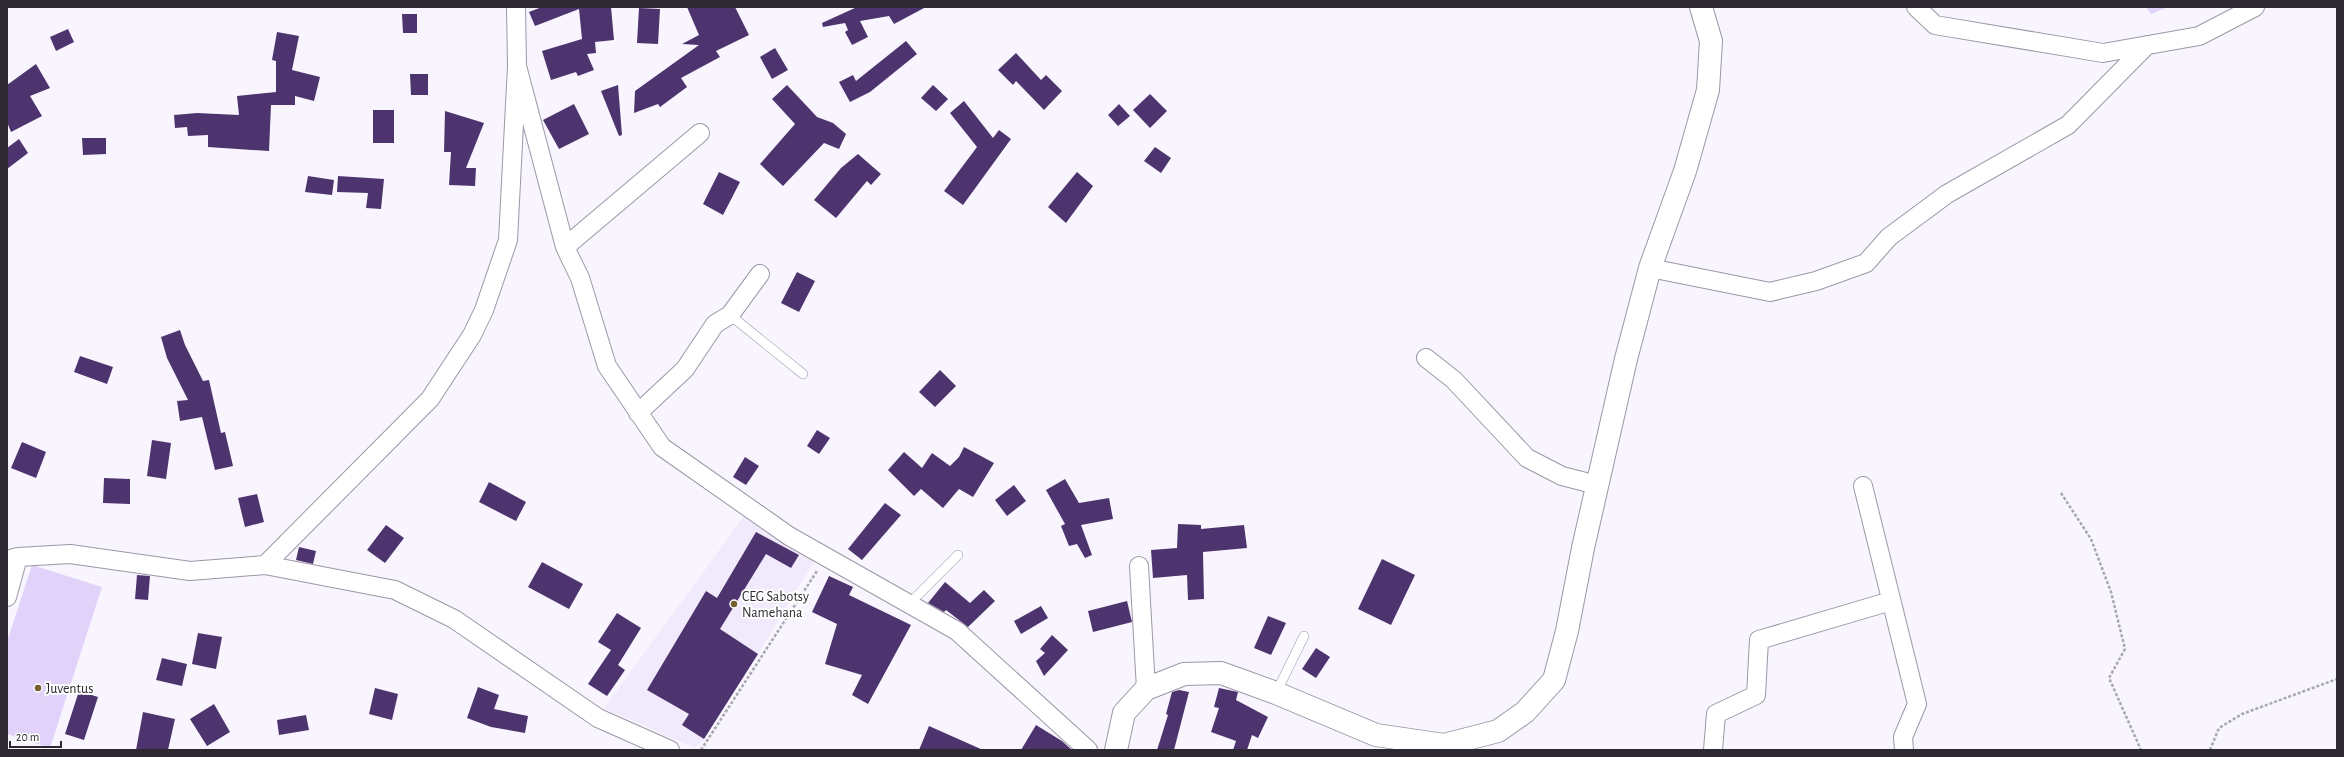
<svg xmlns="http://www.w3.org/2000/svg" width="2344" height="757" font-family="'Alegreya Sans',sans-serif">
	<style>
		.built { fill: #f0eafc }
		.green { fill: #e1d2fa }
		.building { fill: #4e346e }
		.lines { fill: none; stroke-linecap: round; stroke-linejoin: round }
		.service-casing { stroke: #9c97a5; stroke-width: 10 }
		.minor-casing { stroke: #9c97a5; stroke-width: 20 }
		.secondary-casing { stroke: #9c97a5; stroke-width: 24 }
		.path { stroke: #a9a6ae; stroke-width: 2.5; stroke-dasharray: 3 2; stroke-linecap: butt }
		.service { stroke: #fff; stroke-width: 9 }
		.minor { stroke: #fff; stroke-width: 18 }
		.secondary { stroke: #fff; stroke-width: 22 }
		.poi-dot { fill: #756030; stroke: #fff; stroke-width: 1.5 }
		.labels { text-anchor: middle; stroke-width: 4; stroke-linejoin: round; paint-order: stroke }
		.poi-label { font-size: 14px; fill: #2c2a30; stroke: #fff; text-anchor: start }
	</style>
	<rect width="100%" height="100%" fill="#f8f5fe"/>
	<path class="built" d="M745,515L819,553L758,654L704,739L695,748L604,708Z"/>
	<path class="green" d="M2146,7H2168L2151,14Z
		M32,565L102,587L50,748L7,734V642Z"/>
	<path class="building" d="M542,7H611L614,40L595,42L596,53L587,54L594,70L578,76L576,72L551,80L542,51L582,39L579,9L535,26L529,12Z
		M687,7H735L749,35L716,51L720,57L681,78L687,87L660,107L658,104L634,113L635,91L699,45L682,44L699,35Z
		M857,7H926L894,24L889,16L860,21L868,37L852,45L845,32L848,30L845,23L823,27L822,23Z
		M639,8L660,9L658,44L637,43Z
		M402,14H417V33H403Z
		M68,29L74,42L56,51L50,37Z
		M277,32L299,36L292,70L320,77L314,101L295,96V105H271L269,151L208,147V135L188,136L187,127L175,128L174,115L197,113L239,115L237,96L276,92V61L272,60Z
		M906,41L917,54L870,92L850,102L839,82L853,75L856,81Z
		M775,48L788,70L772,79L760,57Z
		M1016,53L1041,80L1046,75L1062,91L1044,110L1016,81L1013,85L998,70Z
		M36,64L50,88L30,96L42,116L11,132L7,122V85Z
		M410,74H428V95H411Z
		M618,85L622,135L619,136L601,91Z
		M787,85L817,117L833,123L846,134L839,149L824,143L783,186L760,164L795,124L772,99Z
		M933,85L948,99L936,111L921,98Z
		M1150,94L1167,111L1150,128L1133,110Z
		M964,101L993,138L999,130L1011,139L963,205L944,191L977,147L950,113Z
		M574,104L589,134L559,149L543,120Z
		M1119,104L1130,116L1118,126L1108,115Z
		M373,110H394V143H373Z
		M445,111L484,123L466,168H476L475,186L449,185L451,152H444Z
		M82,138H106V154L83,155Z
		M19,139L28,153L7,169V148Z
		M1155,147L1171,158L1161,173L1144,161Z
		M858,154L881,174L871,185L867,181L836,218L814,200L841,168Z
		M719,172L740,182L723,215L703,204Z
		M1077,172L1093,186L1066,223L1048,207Z
		M308,176L334,180L332,195L305,192Z
		M338,176L384,179L381,209L366,208L368,193L337,192Z
		M797,272L815,281L799,312L781,303Z
		M180,330L185,345L203,381L209,380L221,433L225,432L233,466L215,470L202,417L180,421L177,401L188,400L167,358L161,337Z
		M80,356L113,367L107,384L74,372Z
		M940,370L956,386L935,407L919,392Z
		M817,430L830,438L819,454L807,446Z
		M152,440L171,443L166,479L147,476Z
		M22,442L46,452L36,478L11,468Z
		M964,447L994,463L973,497L959,489L943,508L921,489L914,496L888,470L904,452L922,468L932,453L950,466L959,457Z
		M745,457L759,466L746,485L733,477Z
		M104,478L130,479V504L103,503Z
		M1065,479L1079,503L1109,498L1113,519L1081,525L1092,555L1085,558L1077,544L1069,546L1061,526L1065,524L1046,490Z
		M489,482L526,502L516,521L479,502Z
		M1014,485L1026,501L1007,516L995,500Z
		M257,494L264,522L245,527L238,498Z
		M885,503L901,515L862,560L848,549Z
		M1178,524L1201,525V529L1244,525L1247,548L1203,552L1204,599L1188,600L1187,575L1153,578L1151,550L1177,548Z
		M386,525L404,538L385,563L367,550Z
		M756,532L799,555L791,568L766,554L720,629L758,654L704,739L682,725L689,714L647,690L706,591L717,598Z
		M299,547L316,551L313,564L296,560Z
		M1382,559L1415,575L1391,625L1358,609Z
		M542,562L583,584L569,609L528,587Z
		M137,575L150,576L148,600L135,599Z
		M829,576L853,587L849,595L911,625L868,704L852,695L862,675L825,664L837,624L812,612Z
		M945,582L970,603L984,590L995,601L968,627L946,610L944,612L928,603Z
		M1127,601L1132,622L1093,632L1088,611Z
		M1041,606L1048,618L1021,634L1014,621Z
		M617,613L641,628L618,665L625,670L607,696L588,684L611,650L598,642Z
		M1268,616L1286,623L1271,655L1254,648Z
		M198,633L222,637L216,669L192,664Z
		M1052,635L1068,650L1044,676L1036,661L1045,653L1040,649Z
		M1316,648L1330,657L1316,678L1302,669Z
		M162,658L187,664L182,686L156,680Z
		M478,687L499,695L494,709L528,716L525,733L491,727L467,718Z
		M375,688L398,694L392,720L369,714Z
		M1219,688L1238,692L1236,700L1268,717L1258,738L1252,735L1247,750H1233L1236,741L1211,732L1219,708L1214,707Z
		M1179,690L1189,692L1174,750H1157L1168,715L1166,714L1172,692Z
		M79,691L98,697L84,740L65,734Z
		M214,704L230,732L207,746L190,719Z
		M143,712L175,719L168,750H136Z
		M306,715L309,730L279,735L277,720Z
		M1036,725L1062,741L1072,750H1021Z
		M929,726L983,750H919Z"/>
	<g class="lines">
		<defs>
			<path id="service" d="M730,315L803,374
				M909,604L958,555
				M1276,693L1304,636"/>
			<path id="minor" d="M1916,7L1935,25L2103,53L2199,36L2255,7
				M517,66L565,247L580,278L607,366L662,447L789,536L957,631L1088,750
				M565,247L700,133
				M1650,268L1770,292L1816,281L1866,263L1889,237L1947,194L2068,125L2147,45
				M1426,358L1454,380L1527,458L1562,476L1597,485
				M638,413L685,369L715,324L730,315L760,274
				M1863,486L1917,704L1903,737L1904,750
				M7,560L18,557L70,554L190,571L265,565L395,590L454,619L598,718L670,750
				M265,565L430,399L472,335L484,310L508,240L517,66L516,7
				M1139,566L1146,689
				M7,597L18,557
				M1713,750L1716,714L1756,695L1759,640L1891,601"/>
			<path id="secondary" d="M1116,750L1124,713L1146,689L1184,674L1221,673L1276,693L1376,735L1444,745L1498,731L1525,712L1554,680L1567,631L1583,548L1626,359L1650,268L1685,171L1708,90L1711,41L1701,7"/>
		</defs>
		<use href="#service" class="service-casing"/>
		<use href="#minor" class="minor-casing"/>
		<use href="#secondary" class="secondary-casing"/>
		<path class="path" d="M2061,493L2091,539L2111,592L2125,649L2109,678L2141,750
			M701,750L817,571
			M2210,750L2219,728L2242,714L2337,679"/>
		<use href="#service" class="service"/>
		<use href="#minor" class="minor"/>
		<use href="#secondary" class="secondary"/>
	</g>
	<g class="poi-dot">
		<circle cx="734" cy="604" r="4"/>
		<circle cx="38" cy="688" r="4"/>
	</g>
	<g class="labels">
		<g class="poi-label">
			<text x="742" y="601">CEG Sabotsy<tspan x="742" dy="16">Namehana</tspan></text>
			<text x="46" y="693">Juventus</text>
		</g>
	</g>
	<rect width="2344" height="757" fill="none" stroke="#2c2a30" stroke-width="16"/>
	<path d="M10 741v6h51v-6" fill="none" stroke="#2c2a30" stroke-width="2"/>
	<text x="16" y="741" font-size="12" fill="#2c2a30" stroke="#ffffff" stroke-width="3" paint-order="stroke">20 m</text>
</svg>
